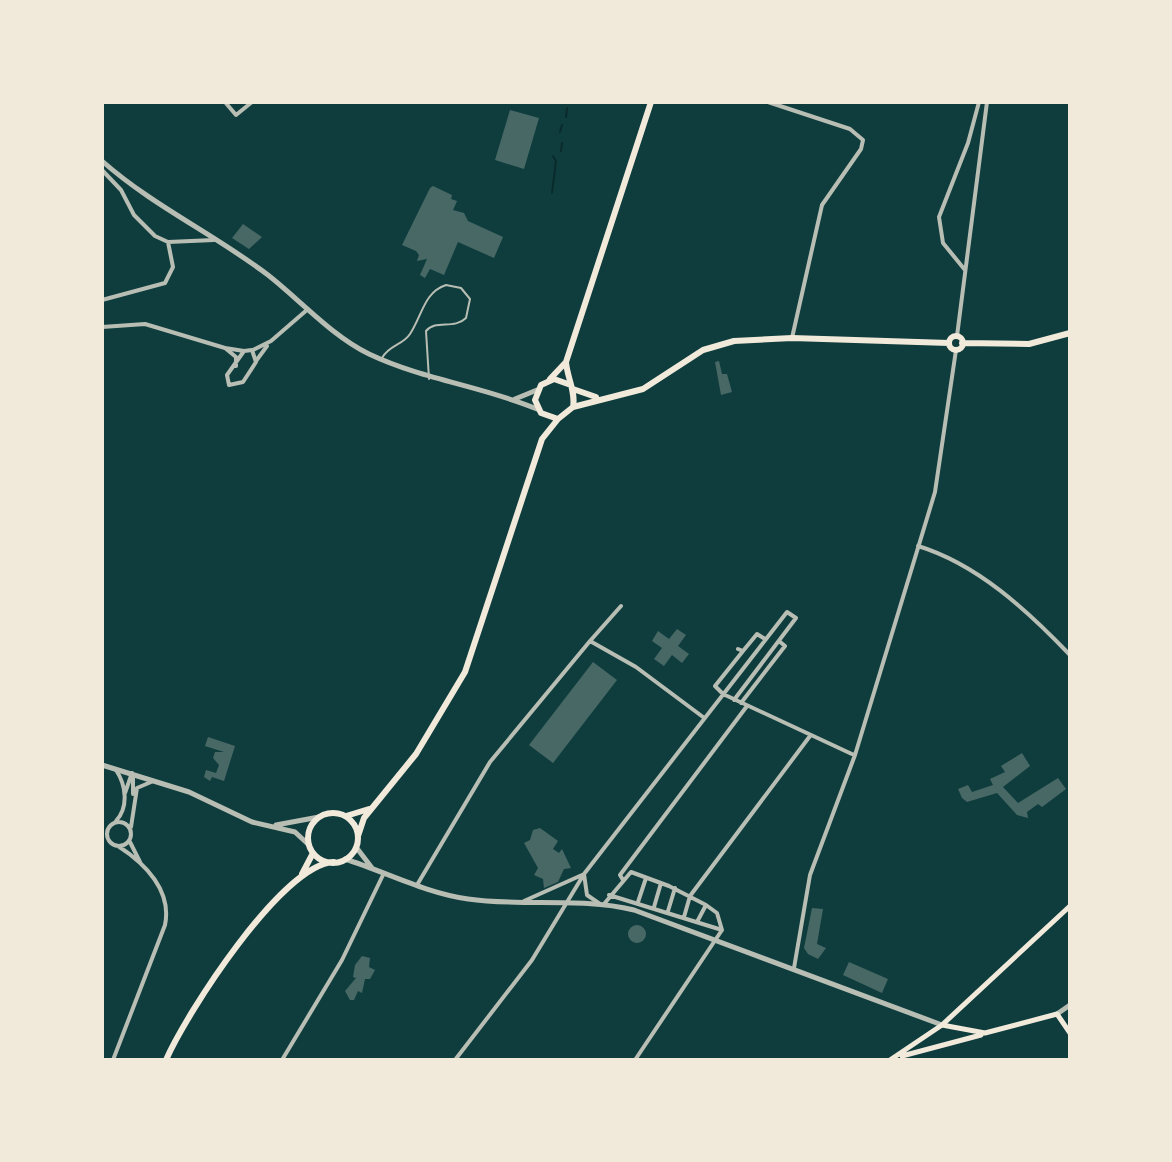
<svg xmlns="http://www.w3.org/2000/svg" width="1172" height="1162" font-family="'PT Sans Narrow',sans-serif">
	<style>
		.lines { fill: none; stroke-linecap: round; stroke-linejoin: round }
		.stream { stroke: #0a2a2b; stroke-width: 2 }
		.building { fill: #486865 }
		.service { stroke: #b8beb3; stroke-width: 2 }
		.minor { stroke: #b8beb3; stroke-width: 4 }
		.tertiary { stroke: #b8beb3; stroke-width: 5 }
		.secondary { stroke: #f1e9da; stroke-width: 5 }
		.primary { stroke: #f1e9da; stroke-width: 6 }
	</style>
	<rect width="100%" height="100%" fill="#0f3d3e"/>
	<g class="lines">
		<path class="stream" d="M566,117L567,108
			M560,132L562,125
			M561,151L562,143
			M552,193L556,161L553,156"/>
	</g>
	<path class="building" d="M510,110L539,118L524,169L495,160Z
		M433,186L452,195L451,199L457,201L453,210L464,213L468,221L503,237L494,258L458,242L444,275L430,269L425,278L420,275L427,259L417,261L419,255L416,251L402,245L430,188Z
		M243,224L262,237L249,249L232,238Z
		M719,361L722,374H727L732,392L721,395L715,362Z
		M677,629L686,635L678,646L689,654L682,663L672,655L664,666L654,659L662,648L652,641L658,631L669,639Z
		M593,662L617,680L553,763L529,745Z
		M208,737L235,746L224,781L212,777L210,781L204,777L206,770L216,773L219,765L213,758L215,752H224L205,746Z
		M1022,753L1030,766L1003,787L1018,803L1058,778L1066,789L1042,807L1038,804L1027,812L1028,818L1017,815L997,793L967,802L962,798L958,789L968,785L972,792L993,785L990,779L1005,772L1001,766Z
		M540,828L558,841L553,849L559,853L562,849L571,868L564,869L558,882L544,888L543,879L534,875L538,868L524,843L530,840L533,830Z
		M812,908L823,909L817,944L826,948L818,959L808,954L804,948Z
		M628 934a9 9 0 1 1 18 0a9 9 0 1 1-18 0Z
		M362,956L370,958L369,967L375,970L370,979H365L362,993L358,991L354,1000H350L345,991L356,978L353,977L355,965Z
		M849,962L888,979L882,993L843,975Z"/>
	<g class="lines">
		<path class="service" d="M382,358C389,345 403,345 410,334C422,316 424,292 446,285L461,288L470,299L466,318C454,330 436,319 426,331L429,379"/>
		<path class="minor" d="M225,102L236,115L252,102
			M768,102L850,129L863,140L861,149L822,205L792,338
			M102,170L121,190L134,215L155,236L168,242L214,240
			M965,270L943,243L939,217L968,143L979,102
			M102,300L165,283L173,267L168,242
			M102,327L145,324L225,348
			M957,336L987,102
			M252,350L256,362L243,382L229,385L227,375L244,351Z
			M253,350L271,341L308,309
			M256,361L267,346
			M236,366V357L225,348L244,351
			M918,546C977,564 1027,610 1070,655
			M590,641L621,606
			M738,649L743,651L715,686L723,694L854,755
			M743,651L757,634L765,639
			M741,703L785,646L779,641
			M116,770C126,785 129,807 116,821
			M133,775V794
			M125,793L132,773
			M107 834a12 12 0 1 1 24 0a12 12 0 1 1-24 0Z
			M131,827L137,788L151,782
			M130,842L140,862
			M584,874L587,895L600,904
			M623,880L620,875L626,867L747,706
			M417,885L490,762L590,641L636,667L703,717
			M609,895L722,930L635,1060
			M524,901L582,875
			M638,902L646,878
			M604,904L631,872L669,886L706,905L697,922
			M706,905L717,913L722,930
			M654,907L661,883
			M668,911L675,888
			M684,917L690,896L810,736
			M794,968L810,875L855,755L935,492L956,350
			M113,1060L165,925C172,891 146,864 118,846
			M282,1060L342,960L383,875
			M455,1060L532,960L584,874L787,612L796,618L734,700"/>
		<path class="tertiary" d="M102,161C153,206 214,234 268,275C301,301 332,336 369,354C424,380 482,386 537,409
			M515,399L537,390
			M102,765L189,792L252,822L295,832L309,845
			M276,825L319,817
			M356,847L372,868
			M345,859C386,872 425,893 468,899C524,907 579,897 634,910L942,1025
			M1057,1014L1070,1005"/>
		<path class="secondary" d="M942,1025L985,1033L1057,1014L1070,1033
			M902,1056L981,1035
			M890,1060L942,1025L1070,906"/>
		<path class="primary" d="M949 343a7 7 0 1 1 14 0a7 7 0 1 1-14 0Z
			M962,343L1029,344L1070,333
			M566,362C567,377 576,392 573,407L558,419L541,413L535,400L541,385L554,379L568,384
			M550,379L566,362L651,102
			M573,389L596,397
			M573,407L643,389L703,350L734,341L792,338L949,343
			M308 838a25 25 0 1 1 50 0a25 25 0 1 1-50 0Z
			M346,816L369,809
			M358,836L364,818L416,754L465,672L542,439L558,419
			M302,874L313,853
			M166,1060C186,1014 282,864 334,862"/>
	</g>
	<rect width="1172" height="1162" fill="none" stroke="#f1e9da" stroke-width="208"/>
</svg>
